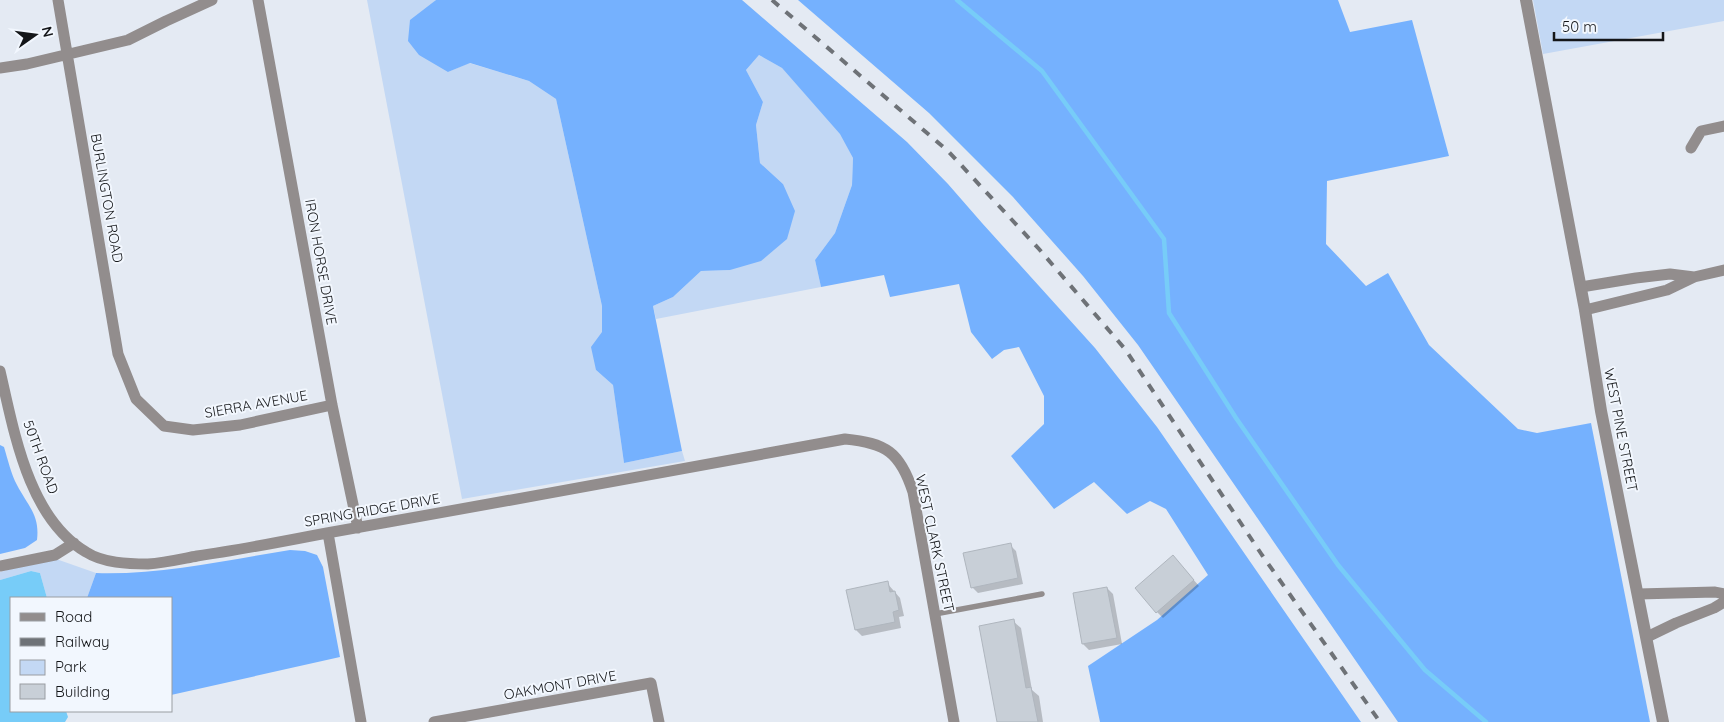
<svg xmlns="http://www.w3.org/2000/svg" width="1724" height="722" font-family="Quicksand,sans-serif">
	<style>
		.green { fill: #c3d8f4 }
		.forest { fill: #75b1fe }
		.water { fill: #77ccf8 }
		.shadow { fill: #0003 }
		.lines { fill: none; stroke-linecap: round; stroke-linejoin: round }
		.stream { stroke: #77ccf8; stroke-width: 4.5 }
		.building { fill: #c8cfd7; stroke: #afb6be }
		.service { stroke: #928d8d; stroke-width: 5.5 }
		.minor { stroke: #928d8d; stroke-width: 11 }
		.tertiary { stroke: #928d8d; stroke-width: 12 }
		.rail { stroke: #6e7277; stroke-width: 4; stroke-dasharray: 9 9; stroke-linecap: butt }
		.labels { text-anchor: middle; stroke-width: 4; stroke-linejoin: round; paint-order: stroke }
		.street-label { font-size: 14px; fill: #141619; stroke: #f2f7fe }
	</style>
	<rect width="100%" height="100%" fill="#e4eaf3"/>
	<path class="green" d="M367,0H436L430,6L448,72L469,63L529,81L556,99L602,306V332L596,370L613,385L624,463L682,451L685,461L462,499Z
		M1533,0H1724V21L1543,54Z
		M759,55L782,68L841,134L853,158L852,185L835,233L815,260L821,287L656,319L653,306L673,297L701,271L730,270L783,184L760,163L756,125L763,102L746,70Z
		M43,559L59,560L96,573L87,598H47L40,573L31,571L0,580V572Z"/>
	<path class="forest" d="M436,0H742L907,142L948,184L982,223L1095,348L1157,427L1361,722H1100L1088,666L1157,620L1208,575L1166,509L1150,501L1127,514L1094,482L1054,509L1011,456L1044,424V396L1019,347L1004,350L992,359L971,332L959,284L890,297L884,275L821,287L815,260L835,233L852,185L853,158L840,134L782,68L759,55L746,70L763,102L756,125L760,163L783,184L795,211L787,239L761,261L730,270L701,271L673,297L653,306L682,451L624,463L613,385L596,370L591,347L602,332V306L556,99L529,81L470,63L448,72L419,55L408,41L410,20Z
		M798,0H1338L1350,32L1412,20L1449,156L1327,181L1326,244L1366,286L1388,273L1429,345L1518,429L1537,433L1591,423L1650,722H1398L1138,345L1083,276L1013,197L929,113Z
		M0,445L4,447C8,460 11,474 17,485C28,506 40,515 37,540L25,548L0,554Z
		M290,550L305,551L317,555L323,567L340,657L171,695V598H87L96,573C161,575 226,560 290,550Z"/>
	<path class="water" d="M31,571L40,573L47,598H11V711H66L68,717L65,722H0V580Z"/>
	<path class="shadow" d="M1010,545L1016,551L1023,584L978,593L972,587Z
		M1179,563L1199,586L1163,618L1157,612Z
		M887,583L900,598L904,616L899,617L901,628L862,636L856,630L848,591Z
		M1107,588L1113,594L1122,644L1089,650L1083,644Z
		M1013,621L1021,628L1032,690L1039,696L1043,722H998Z"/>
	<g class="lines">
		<path class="stream" d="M957,0L1042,71L1164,239L1169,313L1236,418L1338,565L1425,670L1486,722"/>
	</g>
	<path class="building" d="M1011,543L1018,578L971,588L963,553Z
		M1173,555L1194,580L1156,613L1135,588Z
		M888,581L890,592L895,591L899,610L893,612L895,622L855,630L846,590Z
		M1107,587L1117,638L1082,644L1073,593Z
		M1014,619L1026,688L1031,687L1038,722H997L979,626Z"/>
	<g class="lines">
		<path class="service" d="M935,614L1042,594"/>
		<path class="minor" d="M58,0L118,354L136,399L164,426L193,430L240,425L332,405
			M258,0L332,405L358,528
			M0,68L27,64L128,40L166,21L212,0
			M1691,148L1701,131L1724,126
			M1581,287L1636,278L1670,274L1694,277
			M1585,310L1667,290L1694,277L1724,270
			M0,371C14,431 28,518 86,552C103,563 128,564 148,564C164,563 181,559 197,556C240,550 284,541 327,533C500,503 672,470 845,439C886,443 900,452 913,492L954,722
			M328,533L361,722
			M0,566L55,555L74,543
			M1638,594L1715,592L1724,594
			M1647,637L1676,623L1714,608L1724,602
			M434,722L651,683L659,722"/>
		<path class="tertiary" d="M1526,0L1585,310L1601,411L1663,722"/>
		<path class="rail" d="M772,0L948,151L1039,249L1125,349L1262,555L1380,722"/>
	</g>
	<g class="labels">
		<g class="street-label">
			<text transform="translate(107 198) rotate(80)" y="5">BURLINGTON ROAD</text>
			<text transform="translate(321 262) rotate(80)" y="5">IRON HORSE DRIVE</text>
			<text transform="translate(256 404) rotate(-10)" y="5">SIERRA AVENUE</text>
			<text transform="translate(1621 430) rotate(79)" y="5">WEST PINE STREET</text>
			<text transform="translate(41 457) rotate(70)" y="5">50TH ROAD</text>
			<text transform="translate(372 510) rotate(-10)" y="5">SPRING RIDGE DRIVE</text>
			<text transform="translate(935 543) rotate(78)" y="5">WEST CLARK STREET</text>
			<text transform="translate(560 685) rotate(-10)" y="5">OAKMONT DRIVE</text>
		</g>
	</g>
	<rect x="10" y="597" width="162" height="115" fill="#f2f7fe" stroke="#999da2"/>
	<rect x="20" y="613" width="25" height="8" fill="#928d8d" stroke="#999da2"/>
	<text x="55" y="622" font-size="15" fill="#141619">Road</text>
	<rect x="20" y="638" width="25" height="8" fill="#6e7277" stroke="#999da2"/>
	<text x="55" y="647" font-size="15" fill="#141619">Railway</text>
	<rect x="20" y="660" width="25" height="15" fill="#c3d8f4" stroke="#999da2"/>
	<text x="55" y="672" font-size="15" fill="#141619">Park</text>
	<rect x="20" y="684" width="25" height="15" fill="#c8cfd7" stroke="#999da2"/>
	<text x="55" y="697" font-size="15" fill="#141619">Building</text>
	<g transform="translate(35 35) rotate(76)" stroke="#f2f7fe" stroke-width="4" paint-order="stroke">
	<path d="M0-4L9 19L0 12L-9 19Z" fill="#141619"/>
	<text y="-8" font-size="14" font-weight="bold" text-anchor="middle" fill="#141619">N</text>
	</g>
	<path d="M1554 32v8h109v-8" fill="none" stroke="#141619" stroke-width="2.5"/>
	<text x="1562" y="32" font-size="15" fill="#141619" stroke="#f2f7fe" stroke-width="4" paint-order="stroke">50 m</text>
</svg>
